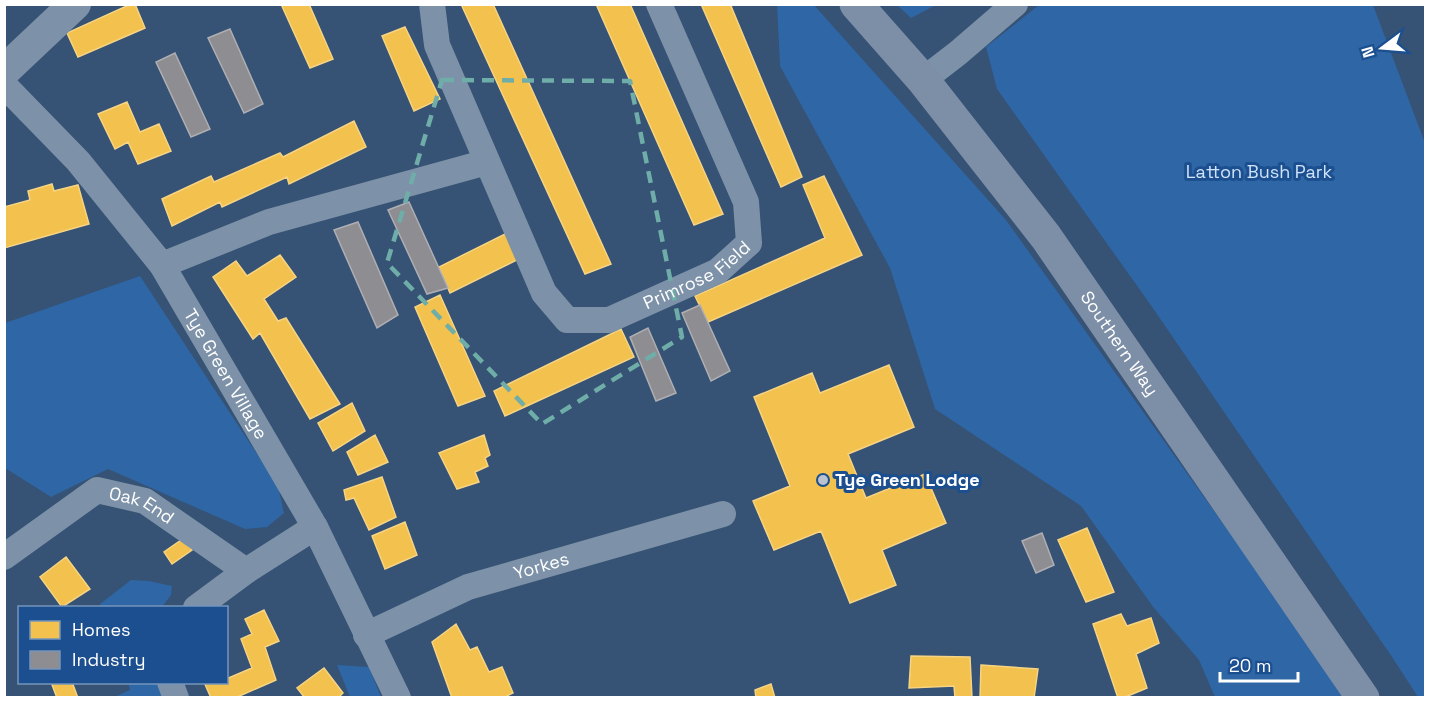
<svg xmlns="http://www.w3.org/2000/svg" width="1430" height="702" font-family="'Space Grotesk',sans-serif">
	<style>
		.green { fill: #2f66a5 }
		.homes { fill: #f2c14e; stroke: #f6d483; stroke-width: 1.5 }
		.industry { fill: #8d8d92; stroke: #afafb3; stroke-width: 1.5 }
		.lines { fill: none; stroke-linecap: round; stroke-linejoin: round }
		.minor { stroke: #7d92a8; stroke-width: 26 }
		.tertiary { stroke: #7d92a8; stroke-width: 32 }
		.primary { stroke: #7d8ea7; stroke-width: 33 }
		.marked { fill: none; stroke: #6fada8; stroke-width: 4.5; stroke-dasharray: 12 8; stroke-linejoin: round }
		.poi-dot { fill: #b9c2ce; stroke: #1b4f8f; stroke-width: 2 }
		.labels { text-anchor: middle; stroke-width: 6; stroke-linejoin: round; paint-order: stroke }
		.park-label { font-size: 18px; fill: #cfe3fa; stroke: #1b4f8f }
		.street-label { font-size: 18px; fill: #fff; stroke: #1b4f8f }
		.poi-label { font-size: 18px; font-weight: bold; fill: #fff; stroke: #1b4f8f; text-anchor: start }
	</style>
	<rect width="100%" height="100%" fill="#365274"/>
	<path class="green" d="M777,5H814L1006,220L1347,697H1215L1199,660L1154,608L1081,506L935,409L890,268L780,66Z
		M897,5H936L911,18Z
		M1039,5H1373L1425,143V697H1418L1392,657L1150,304L997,89L986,47Z
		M140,276L278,486L284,513L267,527L245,529L108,469L51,497L5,468V323Z
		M131,580L149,581L172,586L171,595L162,607H101L100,604Z
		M337,665L369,667L381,697H350Z
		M128,682L161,683L167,698H112L130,690Z"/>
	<path class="homes" d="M131,4H135L145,28L78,57L67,33Z
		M281,4H309L333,59L310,68Z
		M461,4H493L611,264L585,274Z
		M596,4H630L723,214L694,225Z
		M701,4H735L731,6L802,177L781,187Z
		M405,27L440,99L414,111L382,36Z
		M127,102L140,132L159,124L171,151L138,164L128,142L115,149L98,114Z
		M354,121L366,147L289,184L287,177L222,207L220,202L172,226L162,199L211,176L214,182L280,153L283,157Z
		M824,176L862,255L708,322L695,296L825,238L803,185Z
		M52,184L54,191L78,185L89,224L4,248V207L30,200L28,191Z
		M507,233L517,260L450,293L439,267Z
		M280,255L296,277L264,299L278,321L286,318L340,404L310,419L260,333L253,339L213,277L236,261L247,276Z
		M440,295L485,396L458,406L415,307Z
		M621,329L634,357L505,416L494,391Z
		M889,365L914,427L848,454L866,498L925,474L946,523L882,550L896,585L850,603L821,531L774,550L753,501L790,486L754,397L812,373L820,393Z
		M352,403L365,431L333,451L318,423Z
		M375,435L388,462L358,475L347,452Z
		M484,435L490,455L485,458L488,466L475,472L479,482L457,489L439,453Z
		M382,477L396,517L369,530L354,498L346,500L344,490Z
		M405,522L417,555L385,569L372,536Z
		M1087,528L1114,592L1086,602L1058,540Z
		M184,538L192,550L172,564L164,552Z
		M66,557L90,589L62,607L40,577Z
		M264,610L279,641L265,647L276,680L235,698H211L204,682H226V679L252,668L241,639L252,634L245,619Z
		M1121,614L1127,626L1151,618L1159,643L1136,654L1147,688L1123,698H1118L1093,624Z
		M456,624L470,650L477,647L489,672L502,667L513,693L503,698H452L432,642Z
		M911,656L970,657L972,698H955L954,686L909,688Z
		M981,665L1038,669L1034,698H980Z
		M324,668L343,693L338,698H305L297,688Z
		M51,682H72L78,698H57Z
		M771,684L775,698H756L755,690Z"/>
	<path class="industry" d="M230,29L263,104L244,113L208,38Z
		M175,53L210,129L191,137L156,62Z
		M409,202L448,288L427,294L388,210Z
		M358,222L398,315L377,328L334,230Z
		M700,305L730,371L711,381L682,313Z
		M648,328L676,393L656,401L630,337Z
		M1042,533L1054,565L1036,573L1022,541Z"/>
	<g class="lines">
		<g class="minor">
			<path id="s1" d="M432,4L437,45L544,293L567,320H609L718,271L749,243L746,202L659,4"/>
			<path d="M923,80L958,53L1015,4"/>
			<path id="s2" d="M4,85L78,161L162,265L315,527L398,698"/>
			<path d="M162,265L269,222L487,162"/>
			<path id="s3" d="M4,557L97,490L145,501L246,571"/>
			<path d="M196,608L246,571L315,527"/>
			<path id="s4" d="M366,635L468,587L723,514"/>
			<path d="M170,682L176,698"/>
		</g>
		<path class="tertiary" d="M4,71L75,4"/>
		<path class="primary" id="s5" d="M856,4L923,80L1046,237L1363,698"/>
	</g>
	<path class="marked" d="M442,80L630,81L682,337L542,424L387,263Z"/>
	<circle class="poi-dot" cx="823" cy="480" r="6"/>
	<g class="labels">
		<g class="park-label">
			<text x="1259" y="178">Latton Bush Park</text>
		</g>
		<g class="street-label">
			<text dy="6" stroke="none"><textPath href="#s1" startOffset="488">Primrose Field</textPath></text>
			<text dy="6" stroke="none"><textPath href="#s5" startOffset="430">Southern Way</textPath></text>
			<text dy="6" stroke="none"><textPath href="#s2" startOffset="366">Tye Green Village</textPath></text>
			<text dy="6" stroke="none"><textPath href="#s3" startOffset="162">Oak End</textPath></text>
			<text dy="6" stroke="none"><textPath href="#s4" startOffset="189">Yorkes</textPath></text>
		</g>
		<g class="poi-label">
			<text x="835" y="486">Tye Green Lodge</text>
		</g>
	</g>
	<rect width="1430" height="702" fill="none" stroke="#ffffff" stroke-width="12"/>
	<rect x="18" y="606" width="210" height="78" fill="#1b4f8f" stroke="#7695bc" stroke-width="1.5"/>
	<rect x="30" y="621" width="30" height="18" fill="#f2c14e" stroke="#7695bc" stroke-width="1.5"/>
	<text x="72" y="636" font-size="18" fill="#ffffff">Homes</text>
	<rect x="30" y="651" width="30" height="18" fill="#8d8d92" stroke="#7695bc" stroke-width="1.5"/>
	<text x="72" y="666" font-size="18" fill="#ffffff">Industry</text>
	<g transform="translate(1382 48) rotate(254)" stroke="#1b4f8f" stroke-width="4.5" paint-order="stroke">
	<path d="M0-4.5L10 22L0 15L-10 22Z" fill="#ffffff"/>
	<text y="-9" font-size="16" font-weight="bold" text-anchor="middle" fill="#ffffff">N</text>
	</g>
	<path d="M1220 672v9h78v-9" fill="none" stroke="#ffffff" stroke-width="3"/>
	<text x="1229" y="672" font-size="18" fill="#ffffff" stroke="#1b4f8f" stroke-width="4.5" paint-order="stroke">20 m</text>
</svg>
